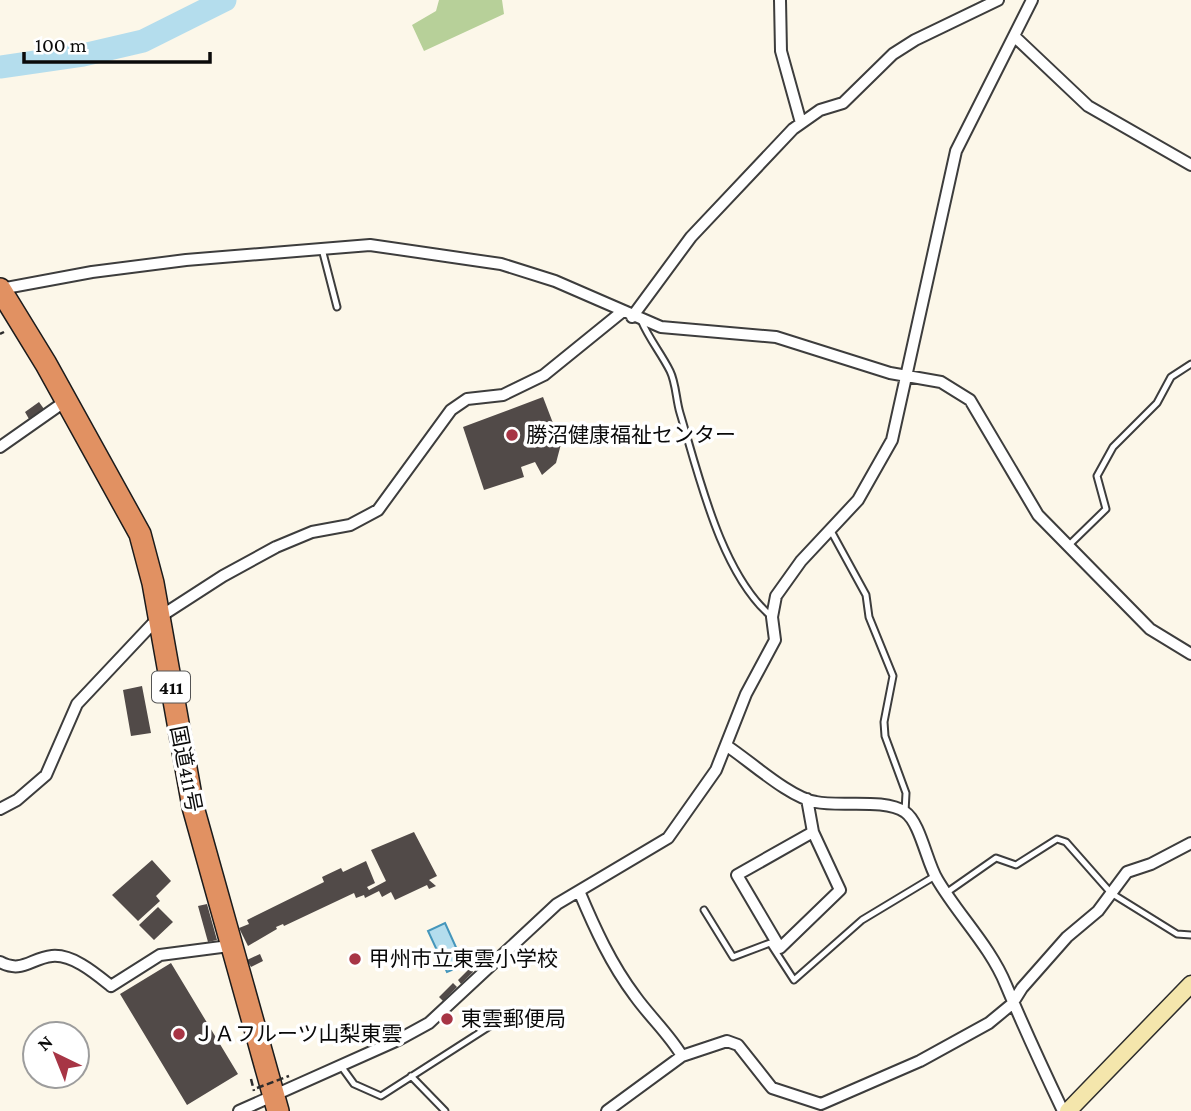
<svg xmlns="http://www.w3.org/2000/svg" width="1191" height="1111" font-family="'Crimson Pro','Noto Sans JP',serif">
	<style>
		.forest { fill: #b7d099 }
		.water { fill: #b4dded; stroke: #4596bb; stroke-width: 2 }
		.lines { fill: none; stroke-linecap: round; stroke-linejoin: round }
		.river { stroke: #b4dded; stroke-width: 23 }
		.building { fill: #514a48 }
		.lane-casing { stroke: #3d3d3d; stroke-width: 9 }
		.street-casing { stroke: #3d3d3d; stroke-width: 14 }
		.secondary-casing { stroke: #2c2c2c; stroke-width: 19 }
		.highway-casing { stroke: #1b1b1b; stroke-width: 24 }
		.path { stroke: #2c2c2c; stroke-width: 2.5; stroke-dasharray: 7 3.5; stroke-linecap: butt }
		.lane { stroke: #fff; stroke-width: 5 }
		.street { stroke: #fff; stroke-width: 10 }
		.secondary { stroke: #f4e6ac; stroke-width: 16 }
		.highway { stroke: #e19162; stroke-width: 21 }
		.path-bridge { stroke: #2c2c2c; stroke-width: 2.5; stroke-dasharray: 7 3.5; stroke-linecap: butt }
		.poi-dot { fill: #a73545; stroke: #fff; stroke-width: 2.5 }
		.labels { text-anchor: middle; stroke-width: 7; stroke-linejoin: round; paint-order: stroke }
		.shield { fill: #fff; stroke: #545454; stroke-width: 2 }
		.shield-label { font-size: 19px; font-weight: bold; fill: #0a0a0a }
		.poi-label { font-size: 21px; fill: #0a0a0a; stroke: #fff; text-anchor: start }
		.street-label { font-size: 21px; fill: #0a0a0a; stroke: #fff }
	</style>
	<rect width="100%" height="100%" fill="#fcf7e9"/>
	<path class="forest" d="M439,0H502L504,14L424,51L412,25L436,11Z"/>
	<path class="water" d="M445,923L464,965L447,972L428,931Z"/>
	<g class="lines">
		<path class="river" d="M0,67L83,55L143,41L225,0"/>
	</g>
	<path class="building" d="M543,397L561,444L556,463L542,475L535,462L521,467L524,477L484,490L463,427Z
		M39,402L44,409L29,419L25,412Z
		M142,686L151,733L131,736L123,690Z
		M414,832L437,876L429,880L436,886L429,889L427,885L395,900L391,892L382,897L379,891L365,898L364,895L356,898L354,893L284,926L283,924L276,927L277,929L248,946L239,928L249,924L247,920L324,882L322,877L341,868L343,872L366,861L375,883L367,887L369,890L386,881L371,850Z
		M152,860L171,881L156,896L160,901L138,921L112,895Z
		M207,904L217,940L208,942L198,906Z
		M158,907L173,922L154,940L139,925Z
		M260,954L263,961L251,967L247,960Z
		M171,963L238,1074L187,1105L120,994Z
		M471,967L473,972L461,984L458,980Z
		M453,983L457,987L443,1001L439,997Z"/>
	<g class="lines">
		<defs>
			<path id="lane" d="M322,249L337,307
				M641,320C649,339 661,353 670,371C676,383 676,400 680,413C699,476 721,574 772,617
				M831,531L866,595L869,617L893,676L884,722L885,736L906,793L905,812
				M1068,546L1106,509L1097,476L1113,447L1157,403L1171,377L1191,364
				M946,893L996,858L1016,865L1057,839L1066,842L1111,893L1177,934L1191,935
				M704,910L733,957L770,943L794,980L862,920L935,876
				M341,1066L354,1084L381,1096L501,1019
				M411,1076L445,1111"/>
			<path id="street" d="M780,0L781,51L801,123
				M1014,36L1088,106L1191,165
				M0,289L92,272L186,260L370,245L501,264L555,281L661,327L776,337L890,373L941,382L970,400L1038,515L1150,629L1191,654
				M632,317L691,237L793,129L820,110L843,103L893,54L915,40L998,0
				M0,447L67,400
				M727,746C750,761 790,798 816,802C840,807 885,798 905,812C920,822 927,863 937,879C958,915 990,946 1006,985C1024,1028 1043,1069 1063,1111
				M807,799L813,832L840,890L780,948L737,875L813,832
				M0,809L17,800L46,775L77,704L158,618L223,576L276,547L312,532L350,525L378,510L451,410L467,399L503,395L544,375L623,311
				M579,891C595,929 611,964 635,996C650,1017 669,1034 682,1056L727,1041L738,1045L772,1088L821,1104L920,1061L989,1023L1012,1004L1022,988L1067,937L1098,911L1127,872L1151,864L1191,843
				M0,962C22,974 31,958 52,956C73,954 96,974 111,986L160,955L229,946
				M239,1111L398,1040L429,1023L557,904L668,838L716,770L746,694L775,640L772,617L776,596L801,561L858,500L892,440L956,151L1032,0
				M607,1111L682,1056"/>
			<path id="secondary" d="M1068,1111L1191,984"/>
			<path id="highway" d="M0,289L46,364L140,534L153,583L193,807L278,1111"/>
		</defs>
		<use href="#lane" class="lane-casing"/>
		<use href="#street" class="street-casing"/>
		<use href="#secondary" class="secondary-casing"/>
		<use href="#highway" class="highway-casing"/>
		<path class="path" d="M0,334L4,332
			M251,1079L254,1091"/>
		<use href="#lane" class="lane"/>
		<use href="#street" class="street"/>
		<use href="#secondary" class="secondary"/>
		<use href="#highway" class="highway"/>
		<path class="path-bridge" d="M257,1088L289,1076"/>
	</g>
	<g class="poi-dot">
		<circle cx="512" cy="435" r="7"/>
		<circle cx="355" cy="959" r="7"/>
		<circle cx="447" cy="1019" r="7"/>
		<circle cx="179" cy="1034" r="7"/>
	</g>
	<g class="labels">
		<rect class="shield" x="152" y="671.5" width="38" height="31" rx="5"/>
		<g class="shield-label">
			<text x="171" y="694">411</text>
		</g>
		<g class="poi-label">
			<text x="526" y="442">勝沼健康福祉センター</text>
			<text x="369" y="966">甲州市立東雲小学校</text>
			<text x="461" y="1026">東雲郵便局</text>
			<text x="193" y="1041">ＪＡフルーツ山梨東雲</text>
		</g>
		<g class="street-label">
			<text transform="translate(186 769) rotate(79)" y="7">国道411号</text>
		</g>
	</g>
	<g transform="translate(56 1055) rotate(317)"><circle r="33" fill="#ffffff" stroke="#9d9d9d" stroke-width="2"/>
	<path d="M0-5L12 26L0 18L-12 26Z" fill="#a73545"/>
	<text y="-10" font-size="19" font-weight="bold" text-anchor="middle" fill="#0a0a0a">N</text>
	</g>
	<path d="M24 52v10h186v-10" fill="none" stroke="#0a0a0a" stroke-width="3.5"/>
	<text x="35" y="52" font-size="21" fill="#0a0a0a" stroke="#ffffff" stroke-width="5" paint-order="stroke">100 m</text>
</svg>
